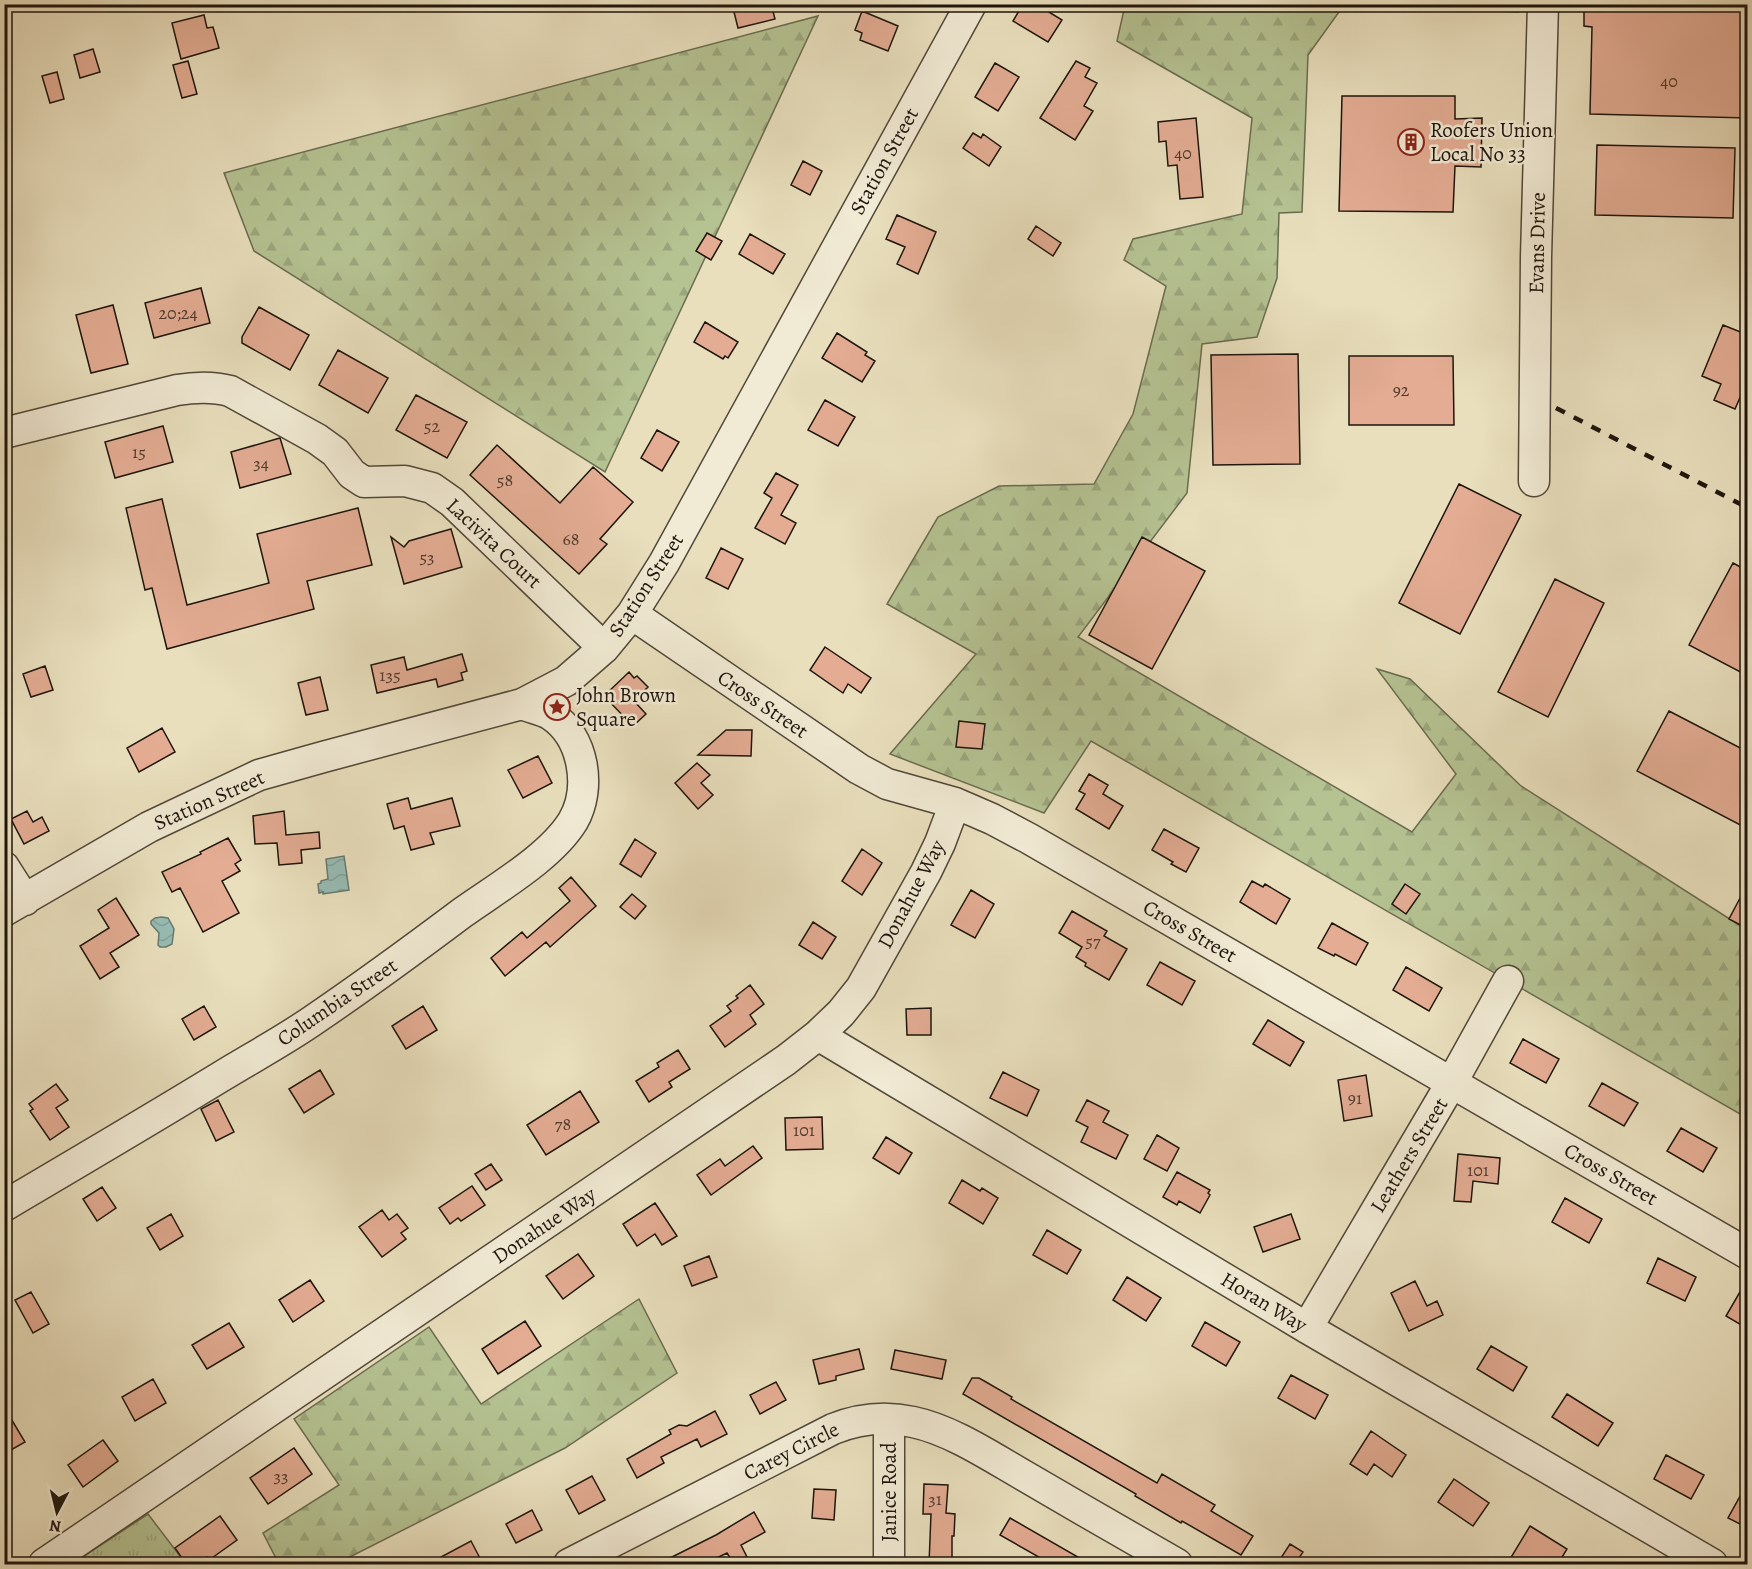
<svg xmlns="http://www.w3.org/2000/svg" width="1752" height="1569" font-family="Alegreya,serif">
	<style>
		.grass { fill: url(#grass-tufts); stroke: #6a6c50; stroke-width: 1.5 }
		.forest { fill: url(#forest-firs); stroke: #6a6c50; stroke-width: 1.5 }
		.water { fill: url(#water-waves); stroke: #677971; stroke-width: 1.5 }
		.building { fill: #e3ac93; stroke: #1e150d; stroke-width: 1.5 }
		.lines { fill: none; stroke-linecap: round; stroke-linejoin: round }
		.minor-casing { stroke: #514839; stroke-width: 33 }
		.minor { stroke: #f1ead4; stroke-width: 30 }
		.rail { stroke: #1e150d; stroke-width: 4.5; stroke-dasharray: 10 10; stroke-linecap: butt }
		.labels { text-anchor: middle; stroke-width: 5; stroke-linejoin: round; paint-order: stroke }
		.number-label { font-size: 18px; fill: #4f3b2e }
		.poi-label { font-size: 21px; fill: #1e150d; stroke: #f1ead4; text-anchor: start }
		.street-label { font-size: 21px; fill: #1e150d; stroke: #f1ead4 }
	</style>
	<defs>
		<pattern id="grass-tufts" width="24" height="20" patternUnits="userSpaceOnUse" patternTransform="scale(1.5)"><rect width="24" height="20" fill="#b5c292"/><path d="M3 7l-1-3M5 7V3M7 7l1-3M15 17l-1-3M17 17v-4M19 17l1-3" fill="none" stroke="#9ba67d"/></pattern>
		<pattern id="forest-firs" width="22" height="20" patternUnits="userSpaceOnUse" patternTransform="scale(1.5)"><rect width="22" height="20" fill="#b5c292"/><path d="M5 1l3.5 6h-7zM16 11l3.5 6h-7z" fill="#9ba67d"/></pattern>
		<pattern id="water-waves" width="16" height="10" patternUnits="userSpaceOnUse" patternTransform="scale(1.5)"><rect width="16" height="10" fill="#97bcb4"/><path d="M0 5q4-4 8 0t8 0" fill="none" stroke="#82a19a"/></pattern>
	</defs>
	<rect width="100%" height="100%" fill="#e9dfbd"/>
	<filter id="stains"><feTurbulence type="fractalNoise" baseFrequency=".00333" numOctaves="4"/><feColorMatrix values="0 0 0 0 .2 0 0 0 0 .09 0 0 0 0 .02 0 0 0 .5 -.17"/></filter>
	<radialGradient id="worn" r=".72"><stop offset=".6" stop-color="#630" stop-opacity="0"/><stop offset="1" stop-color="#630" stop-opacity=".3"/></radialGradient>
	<path class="grass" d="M148,1514L186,1564H72Z"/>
	<path class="forest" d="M1517,4L1518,12L1355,5V4Z
		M1125,5H1344L1308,55L1302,212L1279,213L1277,278L1257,337L1202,344L1187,493L1078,637L1412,832L1456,774L1377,669L1410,679L1521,786L1747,930V1118L1091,741L1044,813L890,754L976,654L887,604L938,517L999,486L1094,484L1133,414L1166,286L1124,260L1133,239L1242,214L1252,118L1117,41Z
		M818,16L605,472L254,251L224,173Z
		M639,1299L677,1373L565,1448L336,1564H279L263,1533L339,1485L294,1419L429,1327L481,1404Z"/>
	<path class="water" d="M344,856L349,890L323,894V892L319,893L318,884L321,883V881L328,879L326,859Z
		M161,917L168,918L174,929L172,944L166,947H160L158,945L159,933L151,924V921L155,918Z"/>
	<path class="building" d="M732,4H771L775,19L738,28Z
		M1023,4H1036L1062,20L1048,42L1013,21Z
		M1635,4H1748V118L1590,114L1592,27L1584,26V7L1635,8Z
		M862,11L898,26L888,51L860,40L862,33L855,30Z
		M204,15L207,28L213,27L219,48L181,59L172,23Z
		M93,49L100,72L80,78L74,55Z
		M188,61L197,94L182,98L173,65Z
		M1076,61L1090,68L1085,77L1097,83L1084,106L1093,111L1075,140L1040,118Z
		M995,63L1019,77L998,111L975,97Z
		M57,72L64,99L50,103L42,76Z
		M1342,96H1455V119L1482,118L1481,167L1455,166L1453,212L1339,211Z
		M1196,118L1203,197L1180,199L1177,165L1168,166L1166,141L1159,142L1158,122Z
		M973,133L981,138L983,134L1001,147L989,166L963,148Z
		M1597,145L1735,148L1733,218L1595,215Z
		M803,161L822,171L810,195L791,185Z
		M897,215L936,232L918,274L897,264L905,247L886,239Z
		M1036,226L1061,243L1053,256L1028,239Z
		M707,233L722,241L711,260L696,251Z
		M750,234L785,254L773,274L739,254Z
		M201,288L210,323L154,338L145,303Z
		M113,305L128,364L91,373L76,315Z
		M259,307L309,335L290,370L242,343V337Z
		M705,322L738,342L728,358L725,356L723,359L694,342Z
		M1723,325L1748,335V395L1742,393L1735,409L1714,400L1721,384L1702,376Z
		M837,333L867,352L865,355L875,361L862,382L822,358Z
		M338,350L388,378L368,413L319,385Z
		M1298,354L1300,464L1213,465L1211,355Z
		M1349,356H1453L1454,425H1349Z
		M416,395L467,422L447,458L396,430Z
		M825,400L855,417L838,446L808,430Z
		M163,426L173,462L115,478L105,442Z
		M657,430L679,442L662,471L641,458Z
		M280,438L291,474L240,488L231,452Z
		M497,445L560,503L593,467L633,502L600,539L607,544L579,574L470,475Z
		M776,473L798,485L781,515L796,523L785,544L755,528L772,498L764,493Z
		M1459,484L1521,515L1460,634L1399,603Z
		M162,499L187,605L269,583L257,534L358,508L372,565L307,581L314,609L167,649L152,588L145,590L126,508Z
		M451,529L462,567L404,584L391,537L404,547L409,541Z
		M1142,537L1205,571L1152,669L1089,635Z
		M721,548L743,559L728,589L706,578Z
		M1733,563L1748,571V676L1689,645Z
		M1555,579L1604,603L1548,717L1498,692Z
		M825,647L871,678L861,693L848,684L843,693L810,670Z
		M462,654L467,671L461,673L463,680L438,687L436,679L377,693L371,665L404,657L407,670Z
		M45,666L53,690L31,697L23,674Z
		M629,672L634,678L637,676L648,687L634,701L646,714L633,726L604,696Z
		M320,677L328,710L306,715L298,683Z
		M1669,711L1748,752V829L1637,771Z
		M959,721L985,724L982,749L956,747Z
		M162,728L175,752L139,772L127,748Z
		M726,730H752L751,756L698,755Z
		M538,756L552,783L523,798L508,770Z
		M697,763L710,775L701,783L713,795L698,809L675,783Z
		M1089,774L1108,785L1103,794L1123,806L1109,829L1076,809L1085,794L1079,791Z
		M408,798L411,809L452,798L460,826L430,833L434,844L411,850L404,826L394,829L387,804Z
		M27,811L33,822L42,817L49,831L24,844L11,819Z
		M284,811L286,835L319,832L320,848L301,850L302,863L279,865L277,843L255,844L253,816Z
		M1164,829L1199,848L1186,872L1171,864L1173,862L1152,850Z
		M228,838L241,860L235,864L240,871L222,881L239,913L203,932L180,888L172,892L162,872L201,854L200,852Z
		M635,839L656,853L641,877L620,864Z
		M862,849L882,863L862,895L842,881Z
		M571,877L596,906L550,947L546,942L505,976L491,958L522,932L527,938L570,901L559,888Z
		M1252,881L1263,887L1265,884L1290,899L1276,924L1240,902Z
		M1748,883V929L1729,919Z
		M1405,884L1420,894L1406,914L1392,904Z
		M971,890L994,904L975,938L951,925Z
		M632,894L646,906L635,919L620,907Z
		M116,898L139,935L110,953L119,967L100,979L80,946L109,928L98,910Z
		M1072,911L1107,931L1104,936L1127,949L1109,980L1085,966L1086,963L1076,957L1082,947L1059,933Z
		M813,922L836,937L822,959L799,945Z
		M1332,923L1368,943L1356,965L1335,954L1334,956L1318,948Z
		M1160,962L1195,981L1182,1005L1147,985Z
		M1406,967L1442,988L1429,1011L1393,990Z
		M750,985L764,1004L750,1015L756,1024L725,1047L710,1026L731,1011L727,1006L738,998L736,996Z
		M204,1006L216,1027L194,1040L182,1019Z
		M423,1006L437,1030L406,1049L392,1026Z
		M931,1008V1035H907L906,1009Z
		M1268,1020L1304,1042L1290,1066L1253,1044Z
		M1523,1039L1559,1059L1546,1083L1510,1063Z
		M678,1050L690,1069L669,1082L672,1087L649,1102L636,1081L659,1067L657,1063Z
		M320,1070L334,1094L304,1113L289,1089Z
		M1003,1072L1039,1090L1027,1116L990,1098Z
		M1366,1075L1372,1116L1344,1121L1338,1080Z
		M1602,1083L1638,1103L1624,1126L1589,1106Z
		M56,1084L68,1100L56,1108L69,1127L50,1140L30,1111L33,1109L29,1104Z
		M580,1091L599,1122L546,1155L527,1125Z
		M218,1100L234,1132L216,1141L201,1109Z
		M1087,1100L1109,1111L1103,1122L1128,1135L1116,1159L1081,1142L1088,1127L1076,1121Z
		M822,1117L823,1149L786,1150L785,1118Z
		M1681,1128L1717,1148L1703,1172L1667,1151Z
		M1157,1135L1179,1148L1167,1171L1144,1159Z
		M886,1137L912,1153L899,1174L873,1158Z
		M753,1146L762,1158L711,1195L697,1175L720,1159L725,1166Z
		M1458,1154L1500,1158L1498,1184L1473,1181L1471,1202L1454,1201Z
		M491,1164L502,1180L486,1190L475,1174Z
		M1177,1172L1210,1190L1208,1193L1210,1195L1200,1213L1179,1201L1177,1205L1163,1197Z
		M962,1180L980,1191L982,1188L998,1198L983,1224L949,1203Z
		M472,1186L485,1205L461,1221L458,1218L450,1224L439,1208Z
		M102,1187L116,1208L97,1221L83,1199Z
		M1565,1198L1602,1219L1589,1243L1552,1222Z
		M655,1203L677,1236L662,1245L655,1234L637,1246L623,1224Z
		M382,1210L389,1220L397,1214L408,1228L401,1233L406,1239L382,1257L359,1227Z
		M171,1214L183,1236L160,1250L147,1228Z
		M1291,1214L1300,1239L1263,1252L1254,1227Z
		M1047,1230L1081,1250L1067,1274L1033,1255Z
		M578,1254L594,1276L563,1299L546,1276Z
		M709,1256L717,1277L692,1286L684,1266Z
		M1658,1258L1696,1277L1685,1301L1647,1283Z
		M1127,1277L1161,1298L1146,1321L1113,1300Z
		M1748,1278V1329L1726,1316Z
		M310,1280L324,1301L293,1322L279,1300Z
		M1415,1281L1427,1306L1437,1301L1443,1315L1409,1331L1391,1293Z
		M31,1292L49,1324L33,1333L15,1300Z
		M525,1321L541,1346L498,1374L482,1349Z
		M1205,1322L1240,1342L1226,1366L1192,1346Z
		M229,1323L244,1347L207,1369L192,1345Z
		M1491,1346L1527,1367L1513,1391L1477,1369Z
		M859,1349L864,1369L836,1376V1380L819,1384L813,1360Z
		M895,1350L946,1360L942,1379L891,1369Z
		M1291,1375L1328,1395L1315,1419L1278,1398Z
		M972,1378H979L986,1382L1012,1397L1011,1399L1157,1483L1162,1474L1215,1505L1211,1511L1253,1536L1241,1555L1182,1521L1181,1523L1135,1496L1136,1494L963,1394Z
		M153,1379L166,1403L135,1421L122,1397Z
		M776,1382L786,1400L760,1414L750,1395Z
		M1567,1394L1613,1423L1598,1446L1552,1417Z
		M4,1407L25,1442L4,1454Z
		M715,1411L727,1434L701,1447L697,1439L661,1457L664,1463L637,1478L627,1459L671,1434L669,1430L679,1425L687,1426Z
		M1371,1431L1406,1455L1392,1477L1374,1464L1367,1475L1350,1464Z
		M103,1440L118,1461L83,1487L68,1465Z
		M294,1448L312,1474L268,1504L250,1478Z
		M1666,1455L1704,1475L1691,1499L1654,1479Z
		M592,1476L605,1500L579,1514L566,1490Z
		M1454,1479L1489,1503L1473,1526L1438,1502Z
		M1748,1482V1528L1728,1518Z
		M924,1484L948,1485L946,1513L955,1514L954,1536H952V1564H929L931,1514H923Z
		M814,1489L836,1490L834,1520L812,1518Z
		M532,1510L542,1530L516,1543L506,1524Z
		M754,1512L765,1532L741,1545L747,1557L734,1564L727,1553L704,1564H658L716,1535Z
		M220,1516L237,1540L209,1560L207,1557L196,1564H186L175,1548Z
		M1010,1518L1090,1564H1051L1000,1535Z
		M1530,1526L1567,1549L1558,1564H1507Z
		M471,1541L483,1564H428Z
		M1290,1544L1303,1552L1295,1564H1277Z"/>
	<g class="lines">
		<defs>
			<path id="minor" d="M4,433L177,390C195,387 212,386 230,391L317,439L335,452L352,474L364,482L405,481L432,488L452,502L604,648
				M1534,481L1536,257L1543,4
				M632,614L859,769L887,784L955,803L992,819L1028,838L1748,1254
				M4,867L25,900
				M4,911L149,827L259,775L323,757L522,704L566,681L604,648L632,614L664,563L971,4
				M818,1035L1307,1328L1712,1564
				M4,1206C77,1163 150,1120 222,1076C253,1057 285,1040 315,1019C365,985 414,949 462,913C497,888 551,857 573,821C592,788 584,737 551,715C543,710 531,708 522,704
				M1307,1328L1452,1082L1508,981
				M44,1564L786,1060L818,1035L841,1013L861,988L926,872L940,843L955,803
				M569,1564L833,1429C858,1419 886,1416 913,1422C951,1430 990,1456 1023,1475C1074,1505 1126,1535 1177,1564
				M889,1564V1420"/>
		</defs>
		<use href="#minor" class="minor-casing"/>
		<use href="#minor" class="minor"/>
		<path class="rail" d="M1556,408L1748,508"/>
	</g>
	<defs>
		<symbol id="building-ring" viewBox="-11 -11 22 22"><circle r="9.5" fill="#f1ead4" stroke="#8f2418" stroke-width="1.5"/><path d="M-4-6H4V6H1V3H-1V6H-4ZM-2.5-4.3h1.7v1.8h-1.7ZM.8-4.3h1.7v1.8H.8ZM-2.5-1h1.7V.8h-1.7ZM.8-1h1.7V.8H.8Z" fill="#8f2418"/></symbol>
		<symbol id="sight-ring" viewBox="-11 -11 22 22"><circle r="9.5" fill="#f1ead4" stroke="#8f2418" stroke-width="1.5"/><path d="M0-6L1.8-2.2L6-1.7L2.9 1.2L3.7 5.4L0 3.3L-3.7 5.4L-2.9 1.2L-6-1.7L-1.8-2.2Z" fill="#8f2418"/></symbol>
	</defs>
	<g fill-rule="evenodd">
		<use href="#building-ring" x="1396" y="127" width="30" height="30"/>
		<use href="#sight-ring" x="542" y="692" width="30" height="30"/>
	</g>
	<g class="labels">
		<g class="number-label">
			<text x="1669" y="87">40</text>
			<text x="1183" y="159">40</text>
			<text x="178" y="319">20;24</text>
			<text x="1401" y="396">92</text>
			<text x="432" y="432">52</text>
			<text x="139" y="458">15</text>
			<text x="261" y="469">34</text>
			<text x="505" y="486">58</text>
			<text x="571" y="545">68</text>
			<text x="427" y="563">53</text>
			<text x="390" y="681">135</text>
			<text x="1093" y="947">57</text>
			<text x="1355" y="1104">91</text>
			<text x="563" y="1130">78</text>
			<text x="804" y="1136">101</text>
			<text x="1478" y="1176">101</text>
			<text x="281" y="1482">33</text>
			<text x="935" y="1505">31</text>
		</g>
		<g class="poi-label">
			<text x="1430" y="137">Roofers Union<tspan x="1430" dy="24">Local No 33</tspan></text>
			<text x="576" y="702">John Brown<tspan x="576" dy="24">Square</tspan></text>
		</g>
		<g class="street-label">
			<text transform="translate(884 161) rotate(-61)" y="7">Station Street</text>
			<text transform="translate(1537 243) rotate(-89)" y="7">Evans Drive</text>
			<text transform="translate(494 543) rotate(43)" y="7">Lacivita Court</text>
			<text transform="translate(646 585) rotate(-57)" y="7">Station Street</text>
			<text transform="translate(763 704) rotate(34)" y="7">Cross Street</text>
			<text transform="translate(209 800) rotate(-24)" y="7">Station Street</text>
			<text transform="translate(911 894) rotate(-62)" y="7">Donahue Way</text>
			<text transform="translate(1190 931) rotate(30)" y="7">Cross Street</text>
			<text transform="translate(337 1002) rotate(-34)" y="7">Columbia Street</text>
			<text transform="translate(1409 1155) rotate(-59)" y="7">Leathers Street</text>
			<text transform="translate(1611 1174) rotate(30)" y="7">Cross Street</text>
			<text transform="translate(544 1225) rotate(-34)" y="7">Donahue Way</text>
			<text transform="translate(1264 1302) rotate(31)" y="7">Horan Way</text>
			<text transform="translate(791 1451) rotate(-27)" y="7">Carey Circle</text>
			<text transform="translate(889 1492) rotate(-90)" y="7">Janice Road</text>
		</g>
	</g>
	<rect width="1752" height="1569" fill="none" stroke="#e9dfbd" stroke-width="24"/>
	<rect x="6" y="6" width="1740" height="1557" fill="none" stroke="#1e150d" stroke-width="3"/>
	<rect x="12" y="12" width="1728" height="1545" fill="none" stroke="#1e150d" stroke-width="1.5"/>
	<g transform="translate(57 1512) rotate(187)" stroke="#f1ead4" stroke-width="4.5" paint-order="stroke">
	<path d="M0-4.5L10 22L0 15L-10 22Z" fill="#1e150d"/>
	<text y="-9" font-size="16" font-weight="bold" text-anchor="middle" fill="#1e150d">N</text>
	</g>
	<rect width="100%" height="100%" filter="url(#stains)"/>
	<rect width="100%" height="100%" fill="url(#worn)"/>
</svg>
